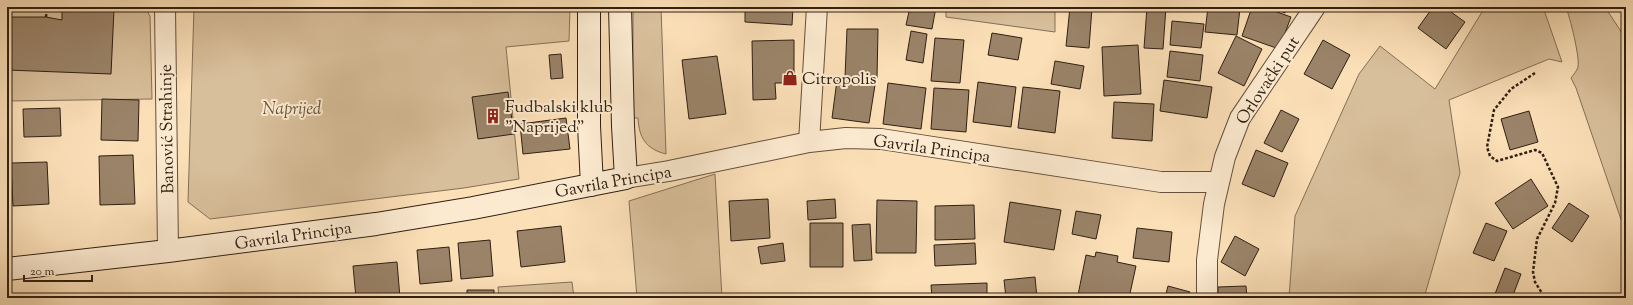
<svg xmlns="http://www.w3.org/2000/svg" width="1633" height="305" font-family="'Sorts Mill Goudy',serif">
	<style>
		.green { fill: #d8bf9b; stroke: #847057 }
		.building { fill: #9a8368; stroke: #302013 }
		.lines { fill: none; stroke-linecap: round; stroke-linejoin: round }
		.street-casing { stroke: #63503c; stroke-width: 22 }
		.secondary-casing { stroke: #302013; stroke-width: 24 }
		.path { stroke: #302013; stroke-width: 2.5; stroke-dasharray: 3 2; stroke-linecap: butt }
		.street { stroke: #fcead0; stroke-width: 20 }
		.secondary { stroke: #fcead0; stroke-width: 22 }
		.labels { text-anchor: middle; stroke-width: 4; stroke-linejoin: round; paint-order: stroke }
		.poi-label { font-size: 17px; fill: #302013; stroke: #fcead0; text-anchor: start }
		.street-label { font-size: 17px; fill: #302013; stroke: #fcead0 }
		.park-label { font-size: 17px; font-style: italic; fill: #62503c; stroke: #fcead0 }
	</style>
	<rect width="100%" height="100%" fill="#fbdfb7"/>
	<filter id="stains"><feTurbulence type="fractalNoise" baseFrequency=".005" numOctaves="4"/><feColorMatrix values="0 0 0 0 .2 0 0 0 0 .09 0 0 0 0 .02 0 0 0 .5 -.17"/></filter>
	<radialGradient id="worn" r=".72"><stop offset=".6" stop-color="#630" stop-opacity="0"/><stop offset="1" stop-color="#630" stop-opacity=".3"/></radialGradient>
	<path class="green" d="M7,7H138L147,11L150,16L152,99L7,101Z
		M194,7H570L569,41L506,47L519,179L464,188L210,219L188,202Z
		M633,7H661L666,154C646,149 639,138 638,118H633Z
		M946,7H1055V32L946,17Z
		M1485,7H1543L1562,62L1549,59L1449,100L1460,173L1424,298H1289L1295,216L1359,74L1380,46L1435,89Z
		M1566,7H1605L1626,39V234L1576,88L1571,78C1573,75 1577,71 1578,67C1580,57 1570,18 1566,7Z
		M715,174L722,298H637L629,201Z
		M1626,245V298H1622Z
		M572,282L574,298H499L498,287Z"/>
	<path class="building" d="M62,7L114,9L111,74L7,70V17H46L62,20Z
		M745,7H793L792,25L745,22Z
		M862,7H875L863,11Z
		M910,7H936L932,29L906,25Z
		M1070,7L1092,8L1089,48L1066,46Z
		M1147,7H1166L1163,49L1144,48Z
		M1208,7L1240,8L1237,35L1205,32Z
		M1252,7H1263L1291,17L1279,49L1242,36Z
		M1271,7H1287L1285,13Z
		M1433,7H1444L1465,22L1446,49L1418,28Z
		M1172,21L1204,24L1201,48L1170,45Z
		M847,29H878L877,78L845,77Z
		M911,31L927,34L923,63L906,60Z
		M992,33L1022,38L1018,60L988,55Z
		M1236,36L1262,49L1244,86L1218,73Z
		M935,38L964,40L960,83L931,81Z
		M794,40V83H775L776,99L753,100L752,41Z
		M1323,40L1350,55L1332,89L1304,74Z
		M1138,45L1141,94L1104,96L1102,47Z
		M1170,51L1203,55L1200,81L1167,77Z
		M561,54L563,78L551,79L549,55Z
		M717,56L726,114L689,119L682,60Z
		M1055,61L1084,66L1080,89L1051,84Z
		M837,80L875,85L869,123L832,118Z
		M1164,80L1212,87L1207,118L1160,111Z
		M978,82L1016,87L1011,127L973,122Z
		M888,83L926,88L921,129L883,124Z
		M1023,87L1060,91L1055,133L1018,128Z
		M934,88L969,90L966,132L931,129Z
		M508,92L514,134L478,139L472,97Z
		M102,99L139,100L138,141L101,140Z
		M1114,102L1154,104L1152,141L1112,138Z
		M60,108L61,136L24,137L23,109Z
		M1281,110L1299,119L1282,152L1264,143Z
		M1529,111L1538,142L1510,150L1501,119Z
		M566,118L570,149L523,154L520,124Z
		M1256,150L1288,163L1274,197L1242,184Z
		M133,155L135,204L100,205L99,156Z
		M47,162L49,204L13,206L11,163Z
		M1531,179L1548,206L1513,229L1495,203Z
		M768,199L770,238L731,241L729,201Z
		M835,199L836,218L808,220L807,201Z
		M877,200L917,201L916,253H876Z
		M1010,202L1061,210L1054,250L1004,242Z
		M1569,203L1589,216L1572,242L1552,228Z
		M974,205L975,239L935,240V206Z
		M1076,211L1101,215L1096,239L1072,234Z
		M810,223H843V267H810Z
		M1486,223L1507,231L1494,261L1473,253Z
		M870,224L872,260L854,261L852,225Z
		M561,226L565,262L521,267L517,231Z
		M1137,228L1172,232L1169,262L1133,258Z
		M1235,236L1259,249L1245,276L1221,262Z
		M490,240L493,276L461,279L458,243Z
		M783,243L785,261L761,264L758,247Z
		M975,243L976,264L935,266L934,245Z
		M449,247L452,281L420,284L417,250Z
		M1096,252L1118,256L1117,262L1136,266L1129,298H1093L1078,295L1086,255L1095,257Z
		M397,262L400,298H356L353,266Z
		M1505,268L1521,274L1512,298H1505L1495,294Z
		M1035,277L1037,298H1006L1004,280Z
		M987,283V298H932L931,285Z
		M1168,286L1190,292L1189,298H1165Z
		M1246,286L1247,298H1218V287Z
		M467,290H494V298H467Z"/>
	<g class="lines">
		<defs>
			<path id="street" d="M165,7L168,251
				M809,142L817,7
				M626,178L669,171L809,142L846,138L881,139L1161,182H1217
				M1207,298V260L1214,204L1225,157L1240,118L1315,7"/>
			<path id="secondary" d="M589,7V126L592,185
				M7,269L168,251L376,224L473,208L626,178L623,126L620,7"/>
		</defs>
		<use href="#street" class="street-casing"/>
		<use href="#secondary" class="secondary-casing"/>
		<path class="path" d="M46,17L47,7
			M1535,73L1511,89L1494,110L1487,147L1490,156L1497,161L1535,150L1542,153L1558,187L1555,203L1537,239L1533,272L1535,282L1545,298"/>
		<use href="#street" class="street"/>
		<use href="#secondary" class="secondary"/>
	</g>
	<defs>
		<symbol id="shop-bare" viewBox="-9 -9 18 18"><path d="M-5-2.5h2.3a2.7 3.5 0 0 1 5.4 0H5L5.5 6h-11ZM-1.5-2.5h3a1.5 2.3 0 0 0-3 0Z" fill="#8f2418" stroke="#fcead0" stroke-width="2.5" paint-order="stroke"/></symbol>
		<symbol id="building-bare" viewBox="-9 -9 18 18"><path d="M-4-6H4V6H1V3H-1V6H-4ZM-2.5-4.3h1.7v1.8h-1.7ZM.8-4.3h1.7v1.8H.8ZM-2.5-1h1.7V.8h-1.7ZM.8-1h1.7V.8H.8Z" fill="#8f2418" stroke="#fcead0" stroke-width="2.5" paint-order="stroke"/></symbol>
	</defs>
	<g fill-rule="evenodd">
		<use href="#shop-bare" x="779" y="67" width="22" height="22"/>
		<use href="#building-bare" x="482" y="105" width="22" height="22"/>
	</g>
	<g class="labels">
		<g class="poi-label">
			<text x="802" y="84">Citropolis</text>
			<text x="505" y="112">Fudbalski klub<tspan x="505" dy="20">"Naprijed"</tspan></text>
		</g>
		<g class="street-label">
			<text transform="translate(1267 80) rotate(-57)" y="6">Orlovački put</text>
			<text transform="translate(166 129) rotate(-91)" y="6">Banović Strahinje</text>
			<text transform="translate(932 148) rotate(8)" y="6">Gavrila Principa</text>
			<text transform="translate(613 181) rotate(-10)" y="6">Gavrila Principa</text>
			<text transform="translate(293 235) rotate(-8)" y="6">Gavrila Principa</text>
		</g>
		<g class="park-label">
			<text x="292" y="114">Naprijed</text>
		</g>
	</g>
	<rect width="1633" height="305" fill="none" stroke="#fbdfb7" stroke-width="24"/>
	<rect x="8" y="8" width="1617" height="289" fill="none" stroke="#302013" stroke-width="2"/>
	<rect x="12" y="12" width="1609" height="281" fill="none" stroke="#302013"/>
	<path d="M24 275v6h68v-6" fill="none" stroke="#302013" stroke-width="2"/>
	<text x="30" y="275" font-size="12" fill="#302013" stroke="#fcead0" stroke-width="3" paint-order="stroke">20 m</text>
	<rect width="100%" height="100%" filter="url(#stains)"/>
	<rect width="100%" height="100%" fill="url(#worn)"/>
</svg>
